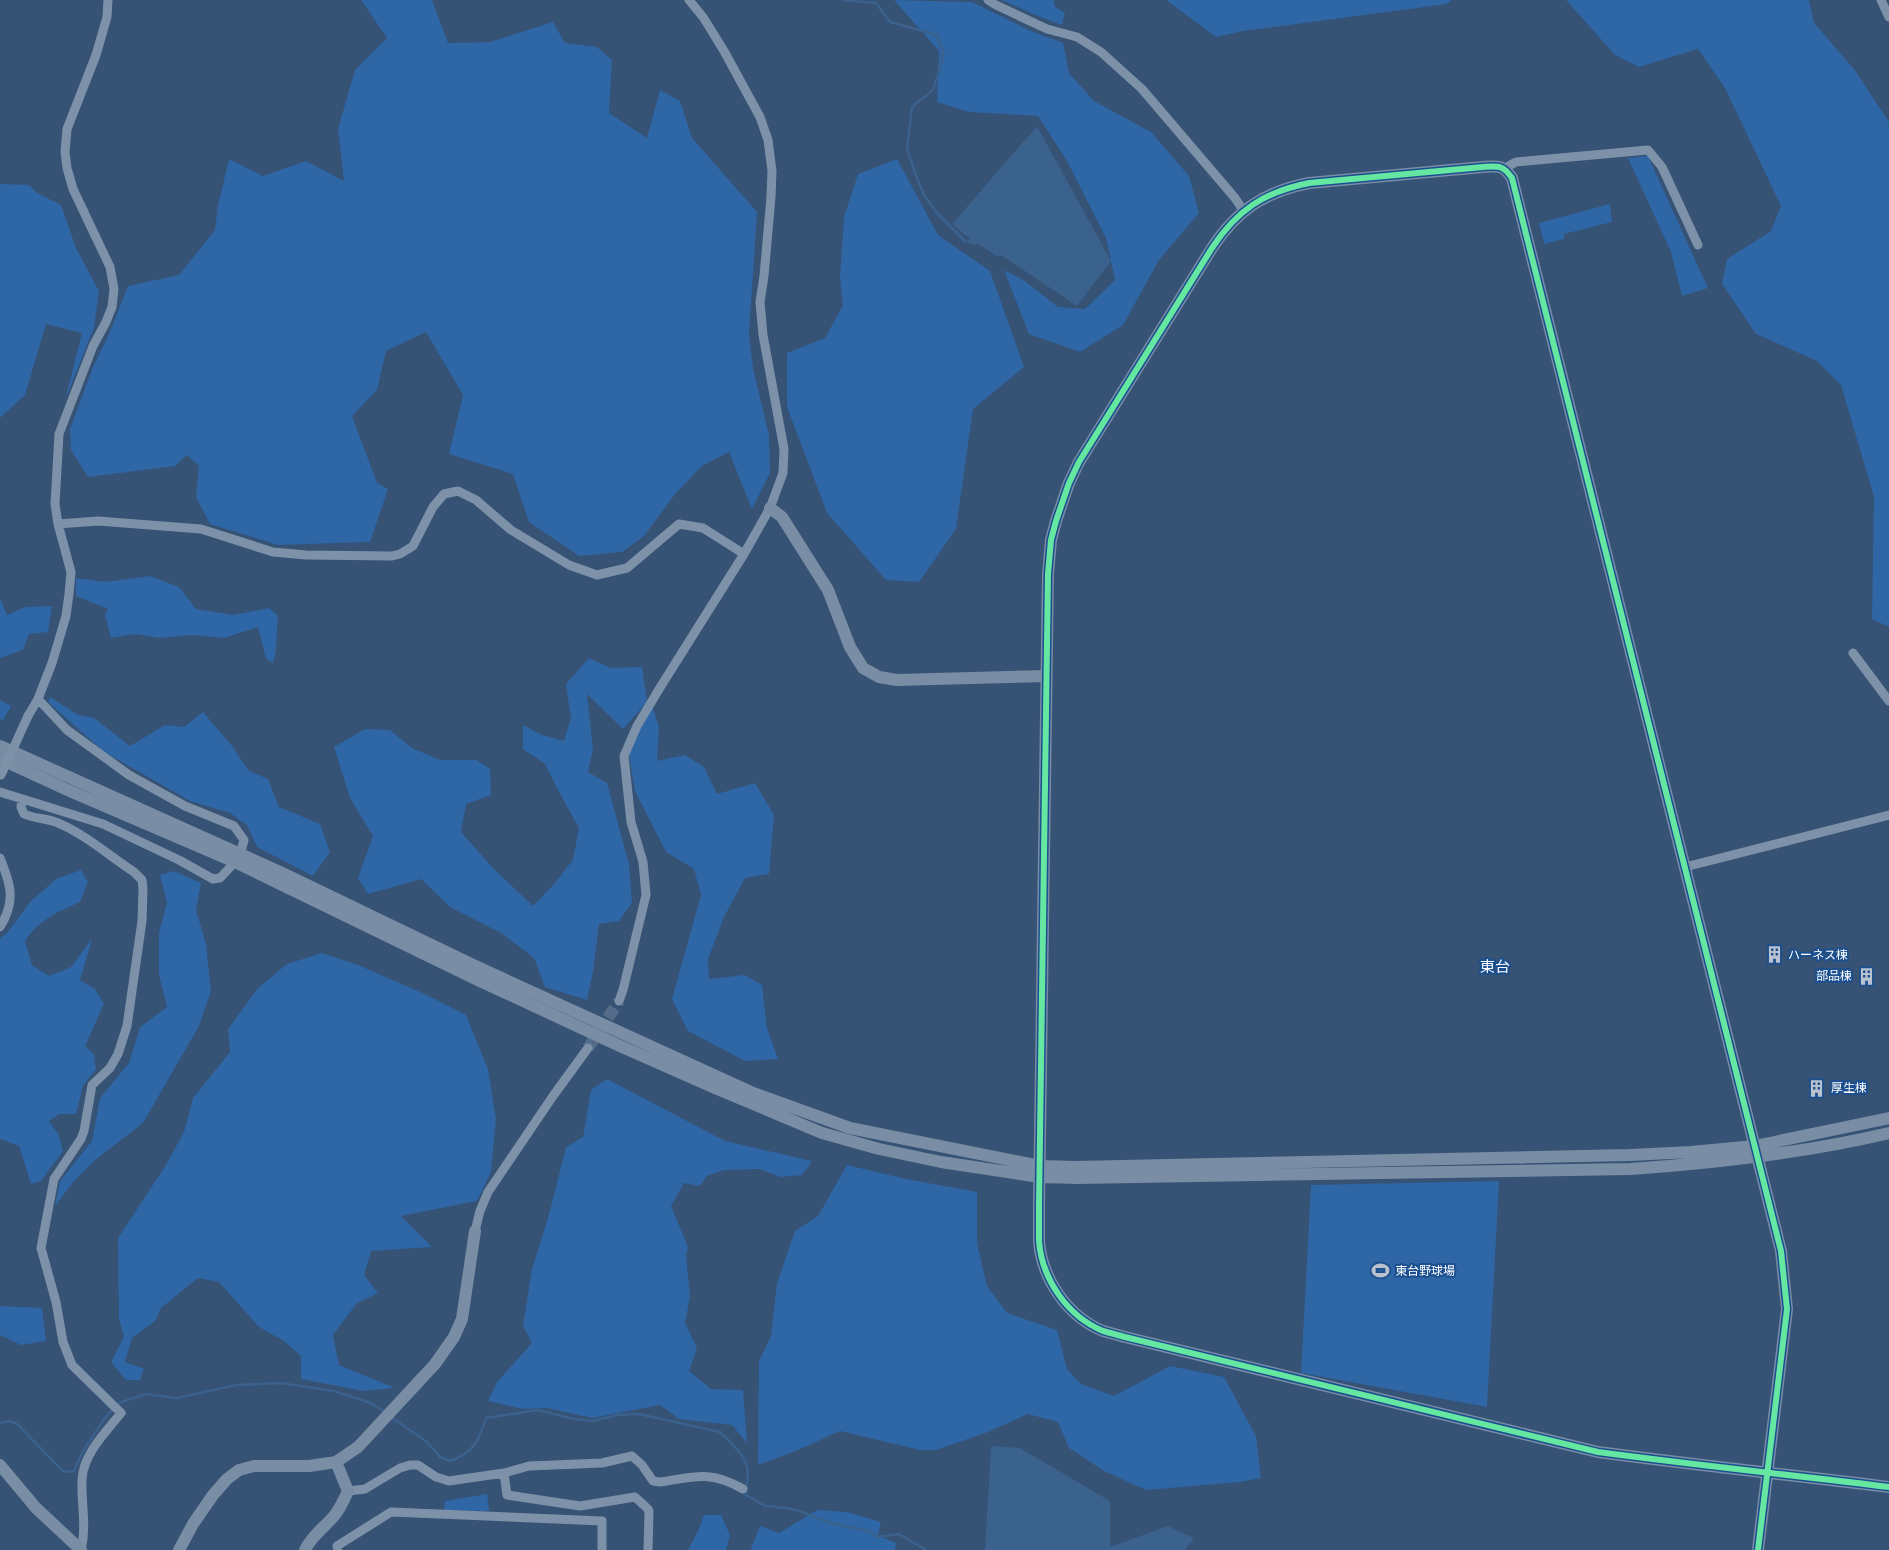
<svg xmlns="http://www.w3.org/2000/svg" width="1889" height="1550" font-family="'Titillium Web','Noto Sans JP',sans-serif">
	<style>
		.green { fill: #2f66a5 }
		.water { fill: #3b618d }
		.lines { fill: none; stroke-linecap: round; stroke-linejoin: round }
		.stream { stroke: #3b618d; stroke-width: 2.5 }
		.secondary-tunnel { stroke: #546c89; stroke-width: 12; stroke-dasharray: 12 6; stroke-linecap: butt }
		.street { stroke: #7d92a8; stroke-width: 9 }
		.secondary { stroke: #798da4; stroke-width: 12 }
		.street-bridge { stroke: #7d92a8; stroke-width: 9 }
		.cycleway-casing { stroke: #1b4f8f; stroke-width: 9 }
		.cycleway { stroke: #66e7a1; stroke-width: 6 }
		.labels { text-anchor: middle; stroke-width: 4; stroke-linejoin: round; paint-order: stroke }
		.poi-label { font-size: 12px; fill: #fff; stroke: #1b4f8f; text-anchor: start }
		.quarter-label { font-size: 15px; fill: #fff; stroke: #1b4f8f }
	</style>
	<rect width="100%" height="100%" fill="#365274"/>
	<path class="green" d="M361,0H432L448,43L490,42L553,22L565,43L597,47L612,60L609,113L647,138L660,90L680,101L692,138L757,212L749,335L753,368L769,435L770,473L752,509L729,452L702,466L676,493L644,536L622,552L579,556L529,522L513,474L449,454L463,395L426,332L386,351L377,390L352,416L377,483L388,489L370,542L278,545L210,524L196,497L199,466L187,455L175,466L88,477L71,450L70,429L93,367L110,332L128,286L179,275L215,230L218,205L229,159L263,176L306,161L344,181L338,129L355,70L387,38Z
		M894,0L972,2L1031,31L1063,43L1069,73L1094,101L1151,132L1189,176L1199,213L1159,260L1123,325L1080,352L1029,334L1004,270L1025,281L1058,307L1085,309L1115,280L1106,238L1067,161L1038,116L969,112L937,102L939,51Z
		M1002,0H1054V6L1065,13L1062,25L1040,17Z
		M1166,0H1452L1447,4L1243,31L1216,37Z
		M1566,0H1809L1814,23L1854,69L1889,122V627L1872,619L1874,497L1841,385L1817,361L1756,334L1722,284L1727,259L1771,231L1781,206L1725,88L1698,49L1639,67L1615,55Z
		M1648,156L1708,288L1682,296L1671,252L1628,158Z
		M897,159L938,235L990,271L1024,367L973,409L956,529L919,582L886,580L827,513L787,407V353L825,338L843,305L840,278L844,217L858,174Z
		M0,184L29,185L37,193L61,205L76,248L99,291L94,328L65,400L82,333L46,324L25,395L0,418Z
		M1610,204L1612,222L1564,234V239L1544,244L1539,223Z
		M150,576L179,587L196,609L234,615L269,608L278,616C276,632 278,647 273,663L266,659L258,627L224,638L191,635L161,638L134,634L111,638L105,615L108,609L76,596V578L105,582Z
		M0,598L7,615L25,607L52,606L48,632L29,634L23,650L0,658Z
		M589,658L611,668L642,667L647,702L623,729L587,694L593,749L588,772L607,783L629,864L632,903L619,921L599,924L593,972L587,1000L545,987L534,958L501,933L450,907L421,879L368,894L358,878L373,836L350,798L334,747L365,729L390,730L412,748L440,760H477L490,769L491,795L466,804L461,832L493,868L533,906L554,884L573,860L579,828L559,792L545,764L523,749V725L542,735L564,741L571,718L566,684Z
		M50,697L78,715L94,718L130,746L165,725L184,727L203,712L232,746L249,771L268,779L279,807L320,824L330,852L313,876L257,847L247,825L230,813L190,801L103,751L48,702Z
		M0,700L11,706L3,720L0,719Z
		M652,705L659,727L657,761L685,755L704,767L717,794L755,783L774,815L769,874L745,878L724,917L708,959L709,979L745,975L762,985L767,1028L778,1059L745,1061L688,1031L672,999L701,895L694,869L666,852L635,791L628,749Z
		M81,870L88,882L80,902C56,913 40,919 25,941L32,965L49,976L71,967L92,939L80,980L95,989L104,1004L85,1046L94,1054L96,1069L83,1086L76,1114H59L49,1121L59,1135L63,1151L41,1181L31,1184L19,1146L0,1139V938L7,933L30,902L56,879Z
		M174,871L201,883L196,910L206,944L211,991L199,1026L143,1123L94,1161L74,1181L55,1206L60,1181L92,1141L100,1098L129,1063L140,1027L167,1007L159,975V932L167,903L160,875Z
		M322,953L358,965L427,995L466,1015L488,1069L496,1119L491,1172L477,1201L401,1216L432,1247L371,1251L364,1275L378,1293L357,1303L333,1335L339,1365L395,1388L363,1391L301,1379V1356L284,1341L259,1327L219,1282L198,1278L161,1308L155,1321L132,1338L125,1362L144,1369L140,1380H126L111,1362L124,1337L119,1319L118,1238L166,1165L184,1132L193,1098L230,1052L228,1029L258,988L287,964Z
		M607,1079L725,1141L812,1161L802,1175L781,1177L759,1169L724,1170L707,1176L700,1186L684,1183L671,1206L688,1247L686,1256L690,1296L685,1323L697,1348L689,1371L711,1389L743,1390L747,1443L732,1425L679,1419L660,1405L592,1418L547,1408L523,1409L488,1401L497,1382L532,1343L523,1326L532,1269L550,1211L566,1147L583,1137L591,1090Z
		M847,1165L906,1179L977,1192V1243L987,1286L1007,1313L1057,1330L1067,1369L1081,1384L1114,1396L1170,1366L1224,1377L1256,1436L1261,1478L1240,1482L1146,1490L1104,1471L1069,1448L1058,1422L1028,1414L988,1432L936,1450H920L840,1431L796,1451L758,1465L759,1361L771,1336L777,1283L795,1231L818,1216Z
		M1499,1181L1487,1407L1301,1373L1311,1185Z
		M0,1306L42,1308L46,1341L21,1345L0,1335Z
		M487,1494L489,1511L444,1510L445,1501Z
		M817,1510L847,1512L881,1522L878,1535L896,1543L895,1550H749L751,1549L760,1526L779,1533Z
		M704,1515H721L730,1535L726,1550H688L699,1529Z"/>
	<path class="water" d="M1037,126L1111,261L1077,306L1001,255L998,257L977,243L976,245L966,242L975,235L970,239L952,224Z
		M991,1446L1020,1448L1110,1501V1547L1168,1526L1194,1538L1185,1550H985Z"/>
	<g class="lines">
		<path class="stream" d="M843,0L876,3L890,22L937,35L943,53L942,61L933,90L912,107L907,149L918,181L924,195L937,213L966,242
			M391,1417L427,1442L440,1457L450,1461C474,1452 479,1441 486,1418L538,1410L574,1419L593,1421L617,1415L639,1414L720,1432C730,1441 744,1454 747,1467C749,1475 746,1487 746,1495L765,1506L786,1508L800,1511L828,1522L871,1532L877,1537L899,1534L926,1550
			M0,1423L10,1421L17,1424L64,1472L74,1471L83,1451L105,1418L119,1403L145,1394L177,1398L236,1385L280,1383L334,1391L371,1403L385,1412"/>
		<path class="secondary-tunnel" d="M588,1048L619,1001"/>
		<path class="street" d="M988,0L996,5L1047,29L1077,37L1101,52L1142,89L1235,198L1243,210
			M1881,0L1889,17
			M1505,168L1516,162L1648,150L1662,167L1698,245
			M58,524L98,521L201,529L273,552L306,555L392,556L400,554L413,546L433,507L444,494L458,491L476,500L511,530L569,565L597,575L627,568L679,524L703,528L744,554
			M1853,653L1889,701
			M38,699L67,730L129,775L185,806L234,826L244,840L240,855
			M28,716L38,699L52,663L66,616L69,594L71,572L58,524L55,504L59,434L93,346L106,322L112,307L114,289L110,267L73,189L67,168L65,152L67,129L96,55L107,17L108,0
			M0,792L103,824L179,860L213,879L220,878L235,862
			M22,799L21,807L24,814C35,819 47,818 58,823C83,833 111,857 134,872L142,880L143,889L142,921L127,1026L118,1054L110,1068L92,1085L84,1131L81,1139L54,1179L41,1248L56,1302L63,1342L72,1365L121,1413C106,1432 83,1454 82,1480C81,1503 87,1527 81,1550
			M0,858C11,885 16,901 0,927
			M1685,867L1889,815
			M619,1001L623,990L646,895L643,862L631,822L624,756L637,726L661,686L744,554L770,508L783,473L784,449L763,335L760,302L764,276L771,197L772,171L768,140L760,117L724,51L703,17L689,0
			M475,1231L480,1211L488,1192L553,1096L588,1048
			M504,1473L529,1466L602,1463L632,1456L642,1465L653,1481L660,1482C695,1477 710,1470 743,1489
			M348,1491L365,1489L400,1468L410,1465H418L436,1477L449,1481L504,1473L507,1495L580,1506L635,1497L648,1509L649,1512L648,1550
			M338,1550L337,1546L391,1512L602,1521V1550"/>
		<path class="secondary" d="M770,508L782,517L828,590L850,647L863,668L879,677L897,680L1046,676
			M0,746L280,872L473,965L753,1093L850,1128L1040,1166L1075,1167L1630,1155L1691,1152L1755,1146L1889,1118
			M0,759L72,792L235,862L480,981L620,1046L715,1088L822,1133L879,1149L941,1162L1040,1177L1077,1178L1630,1169C1717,1163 1804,1153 1889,1133
			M0,1465L36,1508L81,1550
			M179,1550L193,1524L213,1495L227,1479L239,1470L254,1466H309L336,1462L358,1447L435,1364L454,1337L462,1319L475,1231
			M305,1550C312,1535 324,1528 334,1516C340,1509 344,1500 348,1491L336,1462
			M1758,1550L1787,1309L1781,1251L1512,178C1503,165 1499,166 1483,167L1309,183C1264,192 1237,210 1212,248L1079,462L1069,483L1056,521L1051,540L1048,574L1039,1206C1039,1218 1039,1229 1039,1241C1042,1279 1067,1316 1103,1331C1110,1333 1118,1335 1125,1337L1598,1452C1695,1465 1792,1475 1889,1487"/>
		<path class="street-bridge" d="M1,775L28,716"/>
		<defs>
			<path id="cycleway" d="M1758,1550L1787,1309L1781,1251L1512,178C1503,165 1499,166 1483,167L1309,183C1264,192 1237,210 1212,248L1079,462L1069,483L1056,521L1051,540L1048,574L1039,1206C1039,1218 1039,1229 1039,1241C1042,1279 1067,1316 1103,1331C1110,1333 1118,1335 1125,1337L1598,1452C1695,1465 1792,1475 1889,1487"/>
		</defs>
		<use href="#cycleway" class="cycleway-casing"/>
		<use href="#cycleway" class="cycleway"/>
	</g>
	<defs>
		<symbol id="building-bare" viewBox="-9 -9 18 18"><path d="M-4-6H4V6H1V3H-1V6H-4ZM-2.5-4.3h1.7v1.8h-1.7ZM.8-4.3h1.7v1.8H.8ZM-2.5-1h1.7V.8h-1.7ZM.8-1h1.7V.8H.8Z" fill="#b9c2ce" stroke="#1b4f8f" stroke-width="2.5" paint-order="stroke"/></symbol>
		<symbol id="stadium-bare" viewBox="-9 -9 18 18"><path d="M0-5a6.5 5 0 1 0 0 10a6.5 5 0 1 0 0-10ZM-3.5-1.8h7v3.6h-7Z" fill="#b9c2ce" stroke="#1b4f8f" stroke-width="2.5" paint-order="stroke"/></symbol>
	</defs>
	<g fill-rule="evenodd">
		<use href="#building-bare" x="1762" y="942" width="25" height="25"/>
		<use href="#building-bare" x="1854" y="964" width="25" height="25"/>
		<use href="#building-bare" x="1804" y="1076" width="25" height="25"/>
		<use href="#stadium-bare" x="1368" y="1258" width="25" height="25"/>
	</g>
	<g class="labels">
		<g class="poi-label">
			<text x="1788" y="959">ハーネス棟</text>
			<text x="1852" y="980" text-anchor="end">部品棟</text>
			<text x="1831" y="1092">厚生棟</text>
			<text x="1395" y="1275">東台野球場</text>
		</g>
		<g class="quarter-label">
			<text x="1495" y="972">東台</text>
		</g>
	</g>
</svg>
